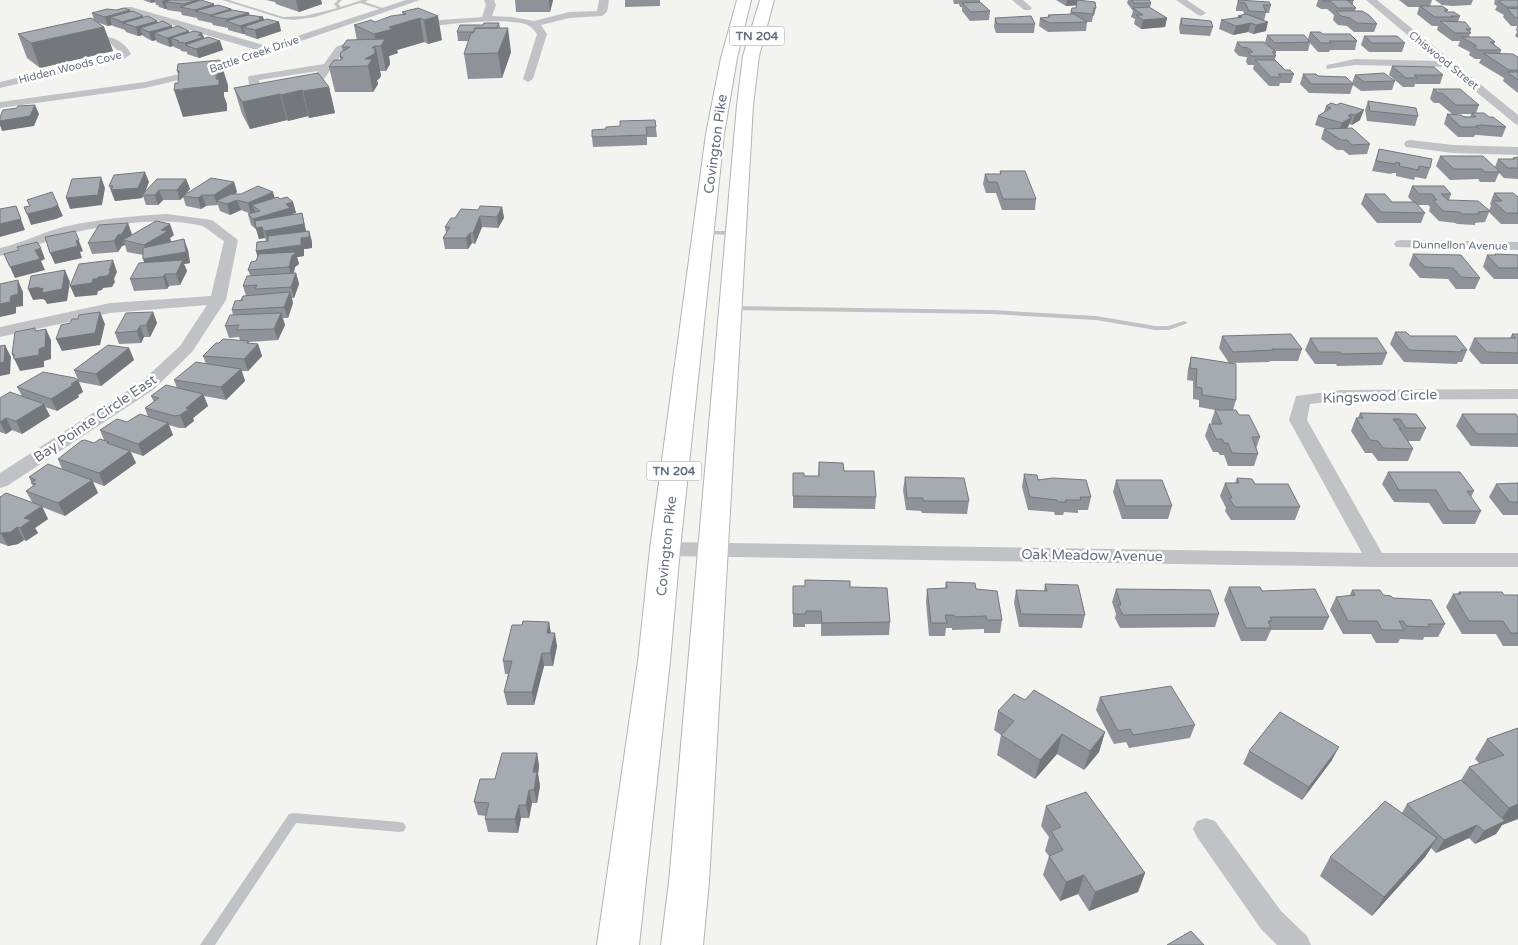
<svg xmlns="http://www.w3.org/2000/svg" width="1518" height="945" font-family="'Varela Round',sans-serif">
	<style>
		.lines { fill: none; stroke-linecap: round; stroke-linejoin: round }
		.primary-casing { stroke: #b1b4b8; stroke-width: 2 }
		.service { fill: #c0c2c5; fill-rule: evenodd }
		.minor { fill: #c0c2c5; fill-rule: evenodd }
		.primary { fill: #fff; fill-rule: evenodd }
		.wall { fill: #8f9399 }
		.shaded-wall { fill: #74787d }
		.building { fill: #a6abb2; stroke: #74787d }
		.labels { text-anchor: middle; stroke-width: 5; stroke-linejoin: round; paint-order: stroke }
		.far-street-label { font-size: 11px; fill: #66707e; stroke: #fff }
		.shield { fill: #fff; stroke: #949ba5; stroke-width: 1 }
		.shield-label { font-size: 12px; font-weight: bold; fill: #66707e }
		.street-label { font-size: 14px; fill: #66707e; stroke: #fff }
	</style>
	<rect width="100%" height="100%" fill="#f3f4f0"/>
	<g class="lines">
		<defs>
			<path id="primary" d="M737,0H751L737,58L724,134L680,549L670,661L639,945H597L638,661L650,549L706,134L721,58Z
				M760,0H774L759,56L753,105L709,882L703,945H661L669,882L737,105L743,56Z"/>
		</defs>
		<use href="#primary" class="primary-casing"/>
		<path class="service" d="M222,0H229L283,17L304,16L334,9L337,8L334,4L338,0H342L338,4L341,7L362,0H368L365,2L388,10L386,11L360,3L315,17L294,20L283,19Z
			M704,231H736L739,233L736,235L702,234L701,233Z
			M727,306L992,310L1096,316L1155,326H1168L1184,321L1188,323L1169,330H1155L1096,320L992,314L730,310L726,308Z
			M293,813L400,822L404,823L406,827L404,831L400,832L296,823L215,945H200L289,814Z"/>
		<path class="minor" d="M406,0H420L208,73L145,88L0,108V102L145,82L201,69L257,50L125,11V7H131L267,46Z
			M484,0H494L496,5L492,16L512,17L534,21L569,12L597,11L599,0H609L607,12L602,16L569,18L541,25L547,34L533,79L528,82L523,79L537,34C533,29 531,26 525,24C498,17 443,25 414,28L409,25L414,22L482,17L486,5Z
			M1012,0H1023L1032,8L1030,10H1024Z
			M1176,0H1187L1206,13L1201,16L1198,15Z
			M1366,0H1377L1518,115V125L1514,123L1446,67L1355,65L1327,69L1326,67L1327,65L1355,59L1438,61Z
			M366,35L371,38L370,40L344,51L314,93L302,96L296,93L306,89L318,71L259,80L263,97L272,98L274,100C269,105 257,105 252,100L248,78L249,76L324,64L336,47Z
			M90,36C108,35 122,38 131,54L124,59L0,88V82L120,53L110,43H84L79,40L80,38Z
			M1410,140L1453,145L1518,147V155L1453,153L1406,147L1404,144L1406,141Z
			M167,214L212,220L238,240L226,300L192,352L153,390L7,486L0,488V473L141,382L180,346L207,305L110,313L0,337V327L110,303L211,296L224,241C217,237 209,229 202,226C164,216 107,224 69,234C46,241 24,251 0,256V248C22,243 41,233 63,227C97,219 132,216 167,214Z
			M1401,240L1518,242V250L1396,247L1394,244L1396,241Z
			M1518,389V399L1341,400L1310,404L1307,420L1382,553H1518V567H1376L665,556L658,554L655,549L658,544L665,542L1362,553L1289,420L1296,396L1341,390Z
			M1206,818L1215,821L1281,911L1307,936L1311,945H1277L1261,929L1197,837L1193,829L1197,821Z"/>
		<use href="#primary" class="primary"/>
	</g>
	<path class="wall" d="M143,0H201L214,6L231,9L232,10L249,13V15L263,17L264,20L279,22L281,31L257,39L245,35V34H243L228,30V28L213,25L212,23L198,20L197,18L182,15L181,12L167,10V9H165L159,7L158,5H156L155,2L151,3Z
		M266,0H321L322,4L299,12L276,4L275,2Z
		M515,0H553L550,12H516Z
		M625,0H660V6L625,7Z
		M953,0H980V2L990,11L989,20L970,21L962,11V7H960L959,4H954Z
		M1056,0H1082L1081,1L1096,8L1094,16H1093L1092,22H1087L1086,31L1048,32L1039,26L1040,18L1048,17V15L1070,14L1072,8H1076V5L1066,6Z
		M1128,0H1149L1151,3L1150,8L1167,18L1165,27L1141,29L1134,24L1135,19L1131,17L1133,11L1127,3Z
		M1238,0L1271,5L1269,13H1266L1264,21L1266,31L1253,34L1248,32L1233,35L1219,29L1221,20L1238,18V16L1244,14L1243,11H1236V8Z
		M1318,0H1353V5L1356,8L1355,11L1377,24L1374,32H1354L1347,26L1338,25L1333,20L1334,15L1327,9H1321L1316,6Z
		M1399,0H1432L1430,6L1448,10L1447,12L1460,16L1458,22L1471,29L1469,37L1495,42L1494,44L1501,50L1500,54L1518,57V93L1503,81L1504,78L1479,63L1481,59H1475L1469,55L1470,52L1458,46L1460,41H1452L1437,30L1438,26H1432L1417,14L1419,7H1408Z
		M1435,0H1473L1471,5L1452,6L1442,5Z
		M1495,0H1518V38L1515,36L1517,32L1516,30L1517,26H1511L1503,17L1504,15L1495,10L1497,6L1494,4Z
		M418,8L442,40L428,44L424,42L397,50L398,53L389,56L390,64L386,71H380L381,76L379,79L377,80L378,84L373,92H335L329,67L340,60V57L343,51L342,47L357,40L354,25L375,22L403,14L402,12Z
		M131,12L144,17L157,21L158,22L172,26V28L189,31V33H202L204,39L220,41L223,50L199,58L187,54V52L181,51V50L174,47L173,46L170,47L157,42L156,40L152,41L143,36V35L138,36L126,32L125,30L113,26L112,25L108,26L96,22L104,27L113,51L40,68L27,58L18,34L94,21L92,13Z
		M995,18L1035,24L1034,33H996L994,27Z
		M1181,18L1213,27L1210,36L1180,34L1179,27Z
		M499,23L500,28L511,52L502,78L468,79L464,54L469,41H458L457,32L483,25Z
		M1310,32L1357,41L1355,50H1330L1329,52H1318L1310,43L1308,51H1275L1276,52L1275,60L1285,70L1294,74L1291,83H1280L1279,86H1269L1253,69L1254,65H1248L1246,62L1247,57H1246L1239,56L1234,51L1237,42L1265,43L1267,35L1308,39Z
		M1364,36L1405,43L1402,52H1369L1361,45Z
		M1392,66L1443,75L1440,84H1415L1414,87H1403L1389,75Z
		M1303,74L1318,76L1352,83L1355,75L1395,81L1392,90L1361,91L1353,85L1350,94L1309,93L1300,84Z
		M329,87L335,113L309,118L308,116L288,121L287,120L250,129L242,114L234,88Z
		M1433,89L1479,105L1476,113L1489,117L1506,127L1502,137L1477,135H1475L1474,137H1458L1444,124L1447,114L1470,117L1471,114H1452L1439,103H1434L1430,99Z
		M1368,101L1418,116L1415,126L1367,121L1365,110Z
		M1340,103L1360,120L1352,125L1349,124L1348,127L1346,129L1370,144L1367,154L1349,155L1343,150H1337L1321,139L1324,129H1327L1315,125L1318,116L1324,112L1326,106L1337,105Z
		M655,120L657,137H647V145L593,147L592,137L606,129Z
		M1379,149L1430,168L1426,179L1415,177L1414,180L1396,176V173H1392L1391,174L1372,171Z
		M1440,156L1495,167L1498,159H1513V158L1518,157V179L1504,178L1499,173L1495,182H1480L1478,179L1450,180L1436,166Z
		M1000,171L1036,199L1035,210H1002L996,193H986L983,184L985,174H1000Z
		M186,179L190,189L186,194L234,182L237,192L235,194L275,198L293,202L296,213L292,214V215L302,213L306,231H309L312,242V248L304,249V256L297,257L299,264L295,267L294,273H296L299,284L294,298H292L293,303L288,318H283L285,325L278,340L249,342V343L258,344L262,356L248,371H242L245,381L226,400L204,396L208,406L193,418L194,421L185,428H179L169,425L173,435L143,456L131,452L136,463L104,486L93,482L98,493L65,516L42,507L48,519L35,528L38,533L26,541L24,540L18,544L8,546L0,543V497L32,502L26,491L33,486L29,477L62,469L58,459L94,443L104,440L100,430L148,417L145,408L154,402L151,396L177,388L174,380L206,364L203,356L219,343L240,340L239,337L229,338L225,326L233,315L232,310L246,296L243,286L250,275L248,270L256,261L258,257L256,251L266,241L265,238L259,239L257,230L251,225L248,214H251L241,210L230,215L220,211L218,205L206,206L201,209L186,206L183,197L180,200H163L158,205H146L143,196L142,198L115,201L109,186L149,182L144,192Z
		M1412,186L1451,194L1449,200L1489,211L1491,205L1490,204L1494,193L1518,197V224H1501L1489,212L1485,222L1475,223V225L1457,224L1455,223L1439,221L1429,211L1430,207L1428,205H1418L1425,213L1421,223H1377L1361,204L1365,194L1392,202H1413L1408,197Z
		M502,207L504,218L498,228L482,227L475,244L472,243L468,249H445L443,238L446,233L445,227L455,218L478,210Z
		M132,234L130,236L174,235L170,238L171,242L188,250L190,263L184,264L187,271L180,285L169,286L167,289L134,291L130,279L145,263L143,259V255L127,252L125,245L122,246L118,252L92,254L88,243Z
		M1413,254L1480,278L1475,289H1456L1448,279L1420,278L1409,265Z
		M1495,254L1518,255V279H1494L1483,267L1487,255H1495Z
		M153,312L157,323L150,337H144L141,343L119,344L115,333Z
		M1395,332L1410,336L1467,350L1462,362H1458L1457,364L1404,362L1390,344Z
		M1512,334H1518V364H1481L1469,350L1474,338H1510Z
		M1222,336L1302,349L1298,361H1270L1269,362L1231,363L1236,400L1233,410L1260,437L1256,449L1258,454L1254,466H1228L1224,455H1220L1218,452H1213L1205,436L1209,424H1212L1211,422L1215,410L1199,407V400L1193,399V381L1187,380L1188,369L1191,357L1229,363L1219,348Z
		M1310,338L1387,353L1382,365L1337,366L1336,364H1315L1305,350Z
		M129,348L134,360L101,386L79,382L74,370Z
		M78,380L83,392L78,395L79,397L57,411L45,407L50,416L22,434L12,430L6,434L0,432V398L22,396L17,387Z
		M1360,413L1416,414L1426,428L1420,441H1408L1413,449L1408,461H1378L1372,453H1365L1351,431L1356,418H1358Z
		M1462,414L1518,417V447L1471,446L1456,426Z
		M819,462L844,471L876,497L875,509L793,508V473L804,476H818Z
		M1388,472L1474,491L1471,497L1481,511L1475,524H1443L1429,503L1394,502L1382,484Z
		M1024,474L1091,497L1088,510H1078V513L1064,512L1063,515H1055L1054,512L1028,510L1022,487Z
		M905,477L969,501L967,514L922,513L921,511L906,510L903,490Z
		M1237,478L1255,484L1300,507L1295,520H1231L1225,511L1226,508L1220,496L1225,483H1235Z
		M1116,480L1172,506L1168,519H1122L1113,492Z
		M1518,483V515H1503L1489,497L1496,484Z
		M805,580L850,587L890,622L889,635L821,636V624H805V627H793V586H805Z
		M946,582L976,589L1002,620L1000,633H984V629L952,630V628H946L945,636H929L926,602L927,589L945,588Z
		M1045,584L1085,615L1082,628L1019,627L1014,603L1016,590L1044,591Z
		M1229,587L1262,591L1329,617L1323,630H1271L1266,641H1241L1224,600Z
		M1116,589L1219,614L1215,627L1120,628L1115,618L1116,614L1112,602Z
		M1352,590L1383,595L1393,598L1445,624L1438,637H1424L1423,640L1400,639L1398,643H1376L1371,634H1343L1330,610L1336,597L1350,595Z
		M1459,592L1504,595H1518V646H1503L1496,634H1462L1446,607L1453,594H1457Z
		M549,622L551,633L557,646L553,666H544L534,705H507L504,692L508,674H505L503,661L522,625Z
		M1100,697L1195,725L1190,738L1129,748L1126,742L1114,744L1096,710Z
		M1025,700L1105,732L1099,752L1084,770L1057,754L1035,779L997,755L1001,735L994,730L998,711Z
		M1518,728V819L1502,825L1496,834L1475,844L1469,838L1436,853L1431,848L1425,857L1372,916L1320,876L1330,857L1402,813L1407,804L1461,780L1469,767L1480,764L1475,759L1487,739Z
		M1249,751L1332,760L1302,800L1243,764Z
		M537,753L539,766L538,774L540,786L537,803H532L529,818H521L518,833L488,832L485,819L486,816L478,815L474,802L495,779Z
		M1046,806L1145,873L1138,892L1089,911L1078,894L1060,901L1043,875L1049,856L1045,851L1049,837L1041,826Z"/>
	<path class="shaded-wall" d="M151,0H154L155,2L151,3Z
		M166,0H201L203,7L186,8L184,4L165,2L167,9H165L162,1Z
		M296,0H321L322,4L299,12Z
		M549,0H553L550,12Z
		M1067,0H1082L1081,5L1066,6Z
		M214,4L216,13L195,11V10Z
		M231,9L234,17L212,16L211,15Z
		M130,10L133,18L143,16L146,24L157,21L160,29L172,26L174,35L154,33L156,40L152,41L149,32L140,28L143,35L138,36L136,27L123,23L125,30L122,22L110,17L112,25L108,26L105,17Z
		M249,13L251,21L228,22L227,19Z
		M438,16L442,40L428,44L424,20Z
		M263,17L265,25L279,22L281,31L257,39L255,30L243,27L245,34H243L240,26Z
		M420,18L424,42L397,50L398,53L389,56L390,64L386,71L381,46H377L374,34L389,27Z
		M1167,18L1165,27L1141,29L1143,20Z
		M1268,22L1266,31L1253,34L1256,25Z
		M1251,23L1248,32L1233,35L1236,26Z
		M104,27L113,51L40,68L31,43Z
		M508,28L511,52L502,78L498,53Z
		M189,31L191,40L179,41L171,38L173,46L170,47L167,38Z
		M202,33L203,37H204L206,46L220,41L223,50L199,58L196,49L186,45L185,43L198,35Z
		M374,46V50L376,48L381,76L379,79L377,80L378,84L373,92L368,66L365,59Z
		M220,60L228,85V92H224V96L227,104V111L183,117L174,90H183L177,71H179L216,79L217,66Z
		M329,87L335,113L309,118L303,91Z
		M302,90L308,116L288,121L281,95Z
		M280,94L287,120L250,129L242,102Z
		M35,105L39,114L34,126L2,131L0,125V121Z
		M1364,110L1360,120L1352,125L1355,115Z
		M1351,114L1350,118L1352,117L1348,127L1338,133L1342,123L1348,116Z
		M145,172L149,182L144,195H142L143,196L142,198L115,201L111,190Z
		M101,177L105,188L102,205L70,209L66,198Z
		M186,179L190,189L184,196H183V197L180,200L177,190Z
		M234,182L237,192L222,203L216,201L217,205L214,195Z
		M159,190L163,200L158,205L155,195Z
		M273,192L276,202L252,205L255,212L251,214L248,203Z
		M202,195L206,206L201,209L198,198Z
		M237,200L241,210L230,215L227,204Z
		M293,202L296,213L292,214L293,218L262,228L265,238L259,239L253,219L286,204Z
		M58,205L63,216L56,219L31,225L27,214Z
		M16,206L25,230L0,237V224Z
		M502,207L504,218L498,228L497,217Z
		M302,213L307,235L268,242L265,231Z
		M480,216L482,227L475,244L473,233Z
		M128,223L132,234L128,241L123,240L125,245L122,246L118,252L114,241L118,235Z
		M170,224L174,235L170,238L171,242L148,256L144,245L161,230Z
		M75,231L83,251L80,252L82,258L55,264L50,253L76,241Z
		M309,231L312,242V248L304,249V256L297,257L299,264L295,267L292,279L289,267L259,262L256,251L301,238Z
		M470,233L472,243L468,249L466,238Z
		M184,239L188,250L190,263L184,264L187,271L180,285L176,274L147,270L143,259Z
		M41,248L45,259L41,261L45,270L15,278L10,267L35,250Z
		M113,260L117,272L114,279L115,282L112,287L103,288L102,290L98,291L97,295L75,297L70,286L93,279L109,271Z
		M65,270L70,282L67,301L47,304L45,300H44L43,299L33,300L28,289L39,287Z
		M296,273L299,284L294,298L291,287Z
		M165,274L169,286L167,289L163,277Z
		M18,280L23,292V306L16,307V313L14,314L0,317V304L11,296Z
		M290,292L293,303L288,318L284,307Z
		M100,312L105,324L100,345L62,351L56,339Z
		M153,312L157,323L150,337L146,325Z
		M281,313L285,325L278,340L274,329Z
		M140,326L144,337L141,343L137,331Z
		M46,329L51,340V359L44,361V367L20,371L12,354L39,349Z
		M248,341L252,351L258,344L262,356L248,371L244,359L247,343Z
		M5,345L11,357L10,374L0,376V363Z
		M129,348L134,360L101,386L96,374Z
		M241,369L245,381L226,400L221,387Z
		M78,380L83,392L78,395L79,397L57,411L51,399Z
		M203,394L208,406L193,418L194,421L185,428L180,415L186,408Z
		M44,404L50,416L22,434L16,421Z
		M6,418L12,430L6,434L0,422Z
		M168,423L173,435L143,456L138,444Z
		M130,451L136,463L104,486L99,473Z
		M92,480L98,493L65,516L58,503Z
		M42,506L48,519L35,528L38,533L26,541L20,528L24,518Z
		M17,527L24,540L18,544L8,546L1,533Z
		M549,622L551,635L547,633Z
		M555,633L557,646L553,666L550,653Z
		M542,653L544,666L534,705L532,692Z
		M1105,732L1099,752L1084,770L1090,751Z
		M1062,734L1057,754L1035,779L1040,760Z
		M1339,747L1332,760L1302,800L1309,787Z
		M537,753L539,766L538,774L540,786L537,803L534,790L533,772Z
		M529,790L532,803L529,818L526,805Z
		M1518,804V819L1502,825L1496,834L1475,844L1484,831L1498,824L1509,808Z
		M519,805L521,818L518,833L515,819Z
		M1477,825L1469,838L1436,853L1444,840Z
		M1437,838L1425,857L1372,916L1384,897Z
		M1145,873L1138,892L1089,911L1095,892Z
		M1084,875L1078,894L1060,901L1066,882Z"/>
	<path class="building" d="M171,0H197L184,4L165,2Z
		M201,0L214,4L195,10L180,7Z
		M1077,0L1095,2L1096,8H1094L1093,14L1071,12L1072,8H1076Z
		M1132,0H1149L1151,3H1134Z
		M1238,0L1269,2L1271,5H1263L1266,12L1249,11L1245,3L1239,2Z
		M1322,0H1354H1347L1356,8H1338L1330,1H1323Z
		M1503,0H1518V7H1507L1499,2Z
		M980,2L990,11L971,12L962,3Z
		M218,5L231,9L211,15L195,11Z
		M1420,6H1442L1448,10H1444L1446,12H1454L1460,16H1451L1453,17H1435Z
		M1149,7L1167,18L1143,20L1136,15H1143L1133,8Z
		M124,8L130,10L105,17L92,13L107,9L116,10Z
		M418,8L438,16L424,20L420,18L389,27L393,29L374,34L354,25L371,20L375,22L391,16L406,14L402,12Z
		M1507,8L1518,9V18L1514,17Z
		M232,10L249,13L227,19L210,16Z
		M133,11L143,16L122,22L110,17Z
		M1336,11H1362L1369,15L1377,24L1357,23L1350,18L1341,16Z
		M1074,14L1087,22L1049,23L1040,18L1050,17L1048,15Z
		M1246,14L1268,22L1256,25L1251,23L1236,26L1221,20L1242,17L1238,16Z
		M248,15L263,17L259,18L262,19L240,26L226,21Z
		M148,16L157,21L136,27L123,23Z
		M1031,16L1035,24H997L995,18Z
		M91,18L104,27L31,43L18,34Z
		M1181,18L1211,21L1213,27L1182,25Z
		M267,19L279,22L255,30L243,27Z
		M163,21L172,26L149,32L140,28Z
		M1440,21L1465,22L1471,29H1466L1471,33H1455Z
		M484,23H499L497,28H475L474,32H457L460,25H483Z
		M178,26L189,31L167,38L154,33Z
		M475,28H508L498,53L464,54L471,33H473Z
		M194,31L202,33L198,35L204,37L185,43L178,42L179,41L171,38Z
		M1310,32H1320L1323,34H1350L1357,41H1329L1332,43H1321Z
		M1267,35H1304L1310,42L1275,43Z
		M1364,36H1397L1405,43H1372Z
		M208,37L220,41L196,49L185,45Z
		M1461,37H1489L1495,42H1490L1501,50H1478L1473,46H1477L1474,44Z
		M385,39L381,46H374L372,48H376L374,51H376L374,54L365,59H372L368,66L329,67L334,60H341L343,57H340L341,52L350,47H342L347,40Z
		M1237,42H1264L1276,52H1272L1276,56H1251L1248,52H1253L1248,48L1241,47Z
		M1483,53L1513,54L1518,57V70H1509Z
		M220,60V66H217L216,73V79H219V85L174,90L175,83H178L179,71H177L178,64Z
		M1255,60H1275L1285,70H1290L1294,74H1278L1281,77H1271Z
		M1392,66L1434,67L1443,75H1414L1417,78H1406Z
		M1507,72H1518V80Z
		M318,73L329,87L303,91L302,90L281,95L280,94L242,102L234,88Z
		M1384,73L1395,81L1364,82L1355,75Z
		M1303,74H1316L1318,76L1346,77L1353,84H1311Z
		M1433,89H1460L1479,105H1456L1442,93H1438Z
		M1368,101L1416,108L1418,116L1370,111Z
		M1331,103L1337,105L1340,103L1364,110L1355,115L1351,114L1348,116L1352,117L1342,123L1318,116L1331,108L1326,106Z
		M35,105L30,116L0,121V117L3,110L17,108L18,106Z
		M1472,113H1484L1489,117H1493L1506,127L1481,125L1476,126L1478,127H1461L1447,114L1461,115L1464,117H1476Z
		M655,120L656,127H646L647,135L592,137V130L606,129V127L620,126V121Z
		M1352,128L1370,144L1352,145L1347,140H1341L1324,129Z
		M1379,149L1432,159L1430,168L1419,166L1418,170L1399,166L1400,163L1396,162L1395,164L1376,161Z
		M1440,156H1483L1500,172H1485L1482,169H1454Z
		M1518,157V168H1508L1498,159H1515L1513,158Z
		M1000,171H1025L1036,199H1003L997,182H988L985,174H1001Z
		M145,172L138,188L111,190L113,186H109L114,175Z
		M101,177L98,195L66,198L72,179Z
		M211,178L234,182L214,195H202L198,198L183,196Z
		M157,179H186L177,190H159L155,195H142Z
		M258,186L273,192L248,203L237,200L227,204L216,201L231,194H241Z
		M1412,186H1444L1451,194H1441L1448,200L1478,201L1490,211L1478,212L1479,214H1461L1460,212L1443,211L1433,200H1437L1432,194H1419Z
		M52,192L58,205L52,208L27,214L24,207L30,206L27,200Z
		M1494,193H1513L1518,197V213H1506L1493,201H1502Z
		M1365,194H1385L1392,202H1415L1425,213L1381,212Z
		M278,197L280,199L287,197L293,202L286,204L290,208L253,219L248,214L260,211L252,205Z
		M16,206L21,219L0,224V209Z
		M480,206L502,207L497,217L480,216L473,233H470L466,238H443L450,227H445L451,218H455L461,209L478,210Z
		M302,213L304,224L265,231L263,230L262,227L256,228L255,221Z
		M156,221L170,224L161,230L168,231L144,245L123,240Z
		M128,223L122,234L118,235L114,241L88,243L99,225Z
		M75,231L79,240L76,241L78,246L50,253L45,237Z
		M309,231V237L301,238V245L256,251L257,242L268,241V236Z
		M184,239L186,252L143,259V248Z
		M37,242L41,248L35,250L40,259L10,267L4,254L19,250L17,247Z
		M294,252L296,253L292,256L289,267L248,270L251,262L256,261L259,254Z
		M1413,254L1461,255L1480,278L1461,277L1453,268L1425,267Z
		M1495,254L1518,255V268H1499L1487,255H1496Z
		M113,260L109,271H111L107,276L98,277L97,279H93L92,283L70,286L79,264Z
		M183,260L176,274H165L163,277L130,279L139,263Z
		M65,270L62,289L42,293L43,288L39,289V287L28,289L31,276Z
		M296,273L291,287L255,289L257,285L243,286L247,276Z
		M18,280V294L11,296L10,302L0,304V284Z
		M290,292L284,307L232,310L235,301L243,300H241L243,296Z
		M100,312L95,333L56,339L61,325L70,323L72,319H78L79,315Z
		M153,312L146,325L140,326L137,331L115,333L126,313Z
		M281,313L274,329L236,330L239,325L225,326L230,315Z
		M35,328V331L46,329L45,347L39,349V355L14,359V354H12L15,332Z
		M1395,332H1406L1410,336H1456L1467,350H1461L1462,352L1409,350Z
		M1291,334L1302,349H1272L1273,350L1233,352L1222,336Z
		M1512,334H1518V353L1487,352L1474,338H1516Z
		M1310,338H1377L1387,353L1341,354L1340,352H1319Z
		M223,339L248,341L247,343L258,344L244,359L203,356L216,343H219Z
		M5,345L4,362L0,363V346Z
		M108,345L129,348L96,374L74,370Z
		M1191,357L1236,364V400L1202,395V388L1196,387L1197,369L1190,368Z
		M196,362L241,369L221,387L174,380Z
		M43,372L75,378L78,380L71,384L73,385L51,399L17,387Z
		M166,385L203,394L186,408L189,409L180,415L175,416L145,408L159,398L151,396Z
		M10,392L44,404L16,421L6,418L0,422V398Z
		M1215,410H1236L1239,415H1249L1260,437H1252L1258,454L1232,453L1228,443H1224L1222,439H1216L1209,424H1222Z
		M1360,413L1416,414L1426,428H1406L1400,419H1393L1401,429L1399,428L1413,449L1383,448L1378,441L1370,440L1356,418H1363Z
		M140,414L168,423L138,444L100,430L117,419L127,422Z
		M1462,414H1516L1518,417V434H1477Z
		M100,439L109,442L107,443L130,451L99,473L58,459L81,441L85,440L94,443Z
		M819,462L843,463L844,471H874L876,497L793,496V473H804V476H819Z
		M48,464L92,480L58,503L26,491L36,484L31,483L36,480L29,477Z
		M1388,472H1460L1474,491H1467L1481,511H1449L1436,490H1399Z
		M1024,474L1037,475L1038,480L1053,478L1086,480L1091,497H1080L1081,500H1065L1066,502H1058L1057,500L1030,497Z
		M905,477L964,478L969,501H923V498H907Z
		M1237,478L1252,479L1255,484H1288L1300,507H1235L1229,498H1232L1225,483H1239Z
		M1116,480H1162L1172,506H1125Z
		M1518,483V502H1510L1496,484Z
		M6,493L42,506L24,518L31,520L20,528L17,527L11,532L1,533H0V497Z
		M805,580L850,581V587L887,588L890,622L822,623L821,611H806V614H793V586H805Z
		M946,582L975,583L976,589L997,591L1002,620H987L986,616L954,617V615H945L947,623H931L927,589L947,588Z
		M1045,584L1078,585L1085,615L1021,614L1016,590L1047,591Z
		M1229,587H1260L1262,591L1315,589L1329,617H1270L1272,621H1268L1271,628H1246Z
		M1116,589L1210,590L1219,614L1123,615L1118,605H1121Z
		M1352,590H1380L1383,595L1391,596L1393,598L1431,600L1445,624H1428L1430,627L1407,626L1403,621H1399L1404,630H1382L1377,621H1348L1336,597L1355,595Z
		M1459,592H1502L1504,595H1518V633H1511L1503,621H1469L1453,594H1461Z
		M523,621L549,622L547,633H555L550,653H542L532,692H504L512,661H503L512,625H522Z
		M1171,686L1195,725L1133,735L1130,729L1118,731L1100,697Z
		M1034,690L1105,732L1090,751L1062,734L1040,760L1001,735L1014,721L998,711L1014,694L1025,700Z
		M1280,712L1339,747L1309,787L1249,751Z
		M1518,728V804L1509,808L1469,767L1504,755L1487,739Z
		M502,753H537L533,772H537L534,790H529L526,805H519L515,819H485L489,803L474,802L480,779H495Z
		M1461,780L1505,821L1484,831L1477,825L1444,840L1407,804Z
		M1086,792L1145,873L1095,892L1084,875L1066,882L1049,856L1063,850L1051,831L1061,827L1046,806Z
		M1385,801L1437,838L1384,897L1330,857Z
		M1191,931L1204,945H1167Z"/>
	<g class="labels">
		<g class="far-street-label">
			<text transform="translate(254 54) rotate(-19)" y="4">Battle Creek Drive</text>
			<text transform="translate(1444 60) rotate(39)" y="4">Chiswood Street</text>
			<text transform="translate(70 67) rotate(-14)" y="4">Hidden Woods Cove</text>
			<text transform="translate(1460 245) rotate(1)" y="4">Dunnellon Avenue</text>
		</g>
		<g class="shield">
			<rect x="729.5" y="26.5" width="55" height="19" rx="4"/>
			<rect x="646.5" y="461.5" width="55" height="19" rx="4"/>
		</g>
		<g class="shield-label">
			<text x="757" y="40">TN 204</text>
			<text x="674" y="475">TN 204</text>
		</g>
		<g class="street-label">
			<text transform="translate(715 144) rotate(-82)" y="5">Covington Pike</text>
			<text transform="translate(1380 396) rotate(-2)" y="5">Kingswood Circle</text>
			<text transform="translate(95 418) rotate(-34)" y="5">Bay Pointe Circle East</text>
			<text transform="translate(666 546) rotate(-84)" y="5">Covington Pike</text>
			<text transform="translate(1092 555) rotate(1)" y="5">Oak Meadow Avenue</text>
		</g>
	</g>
</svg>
